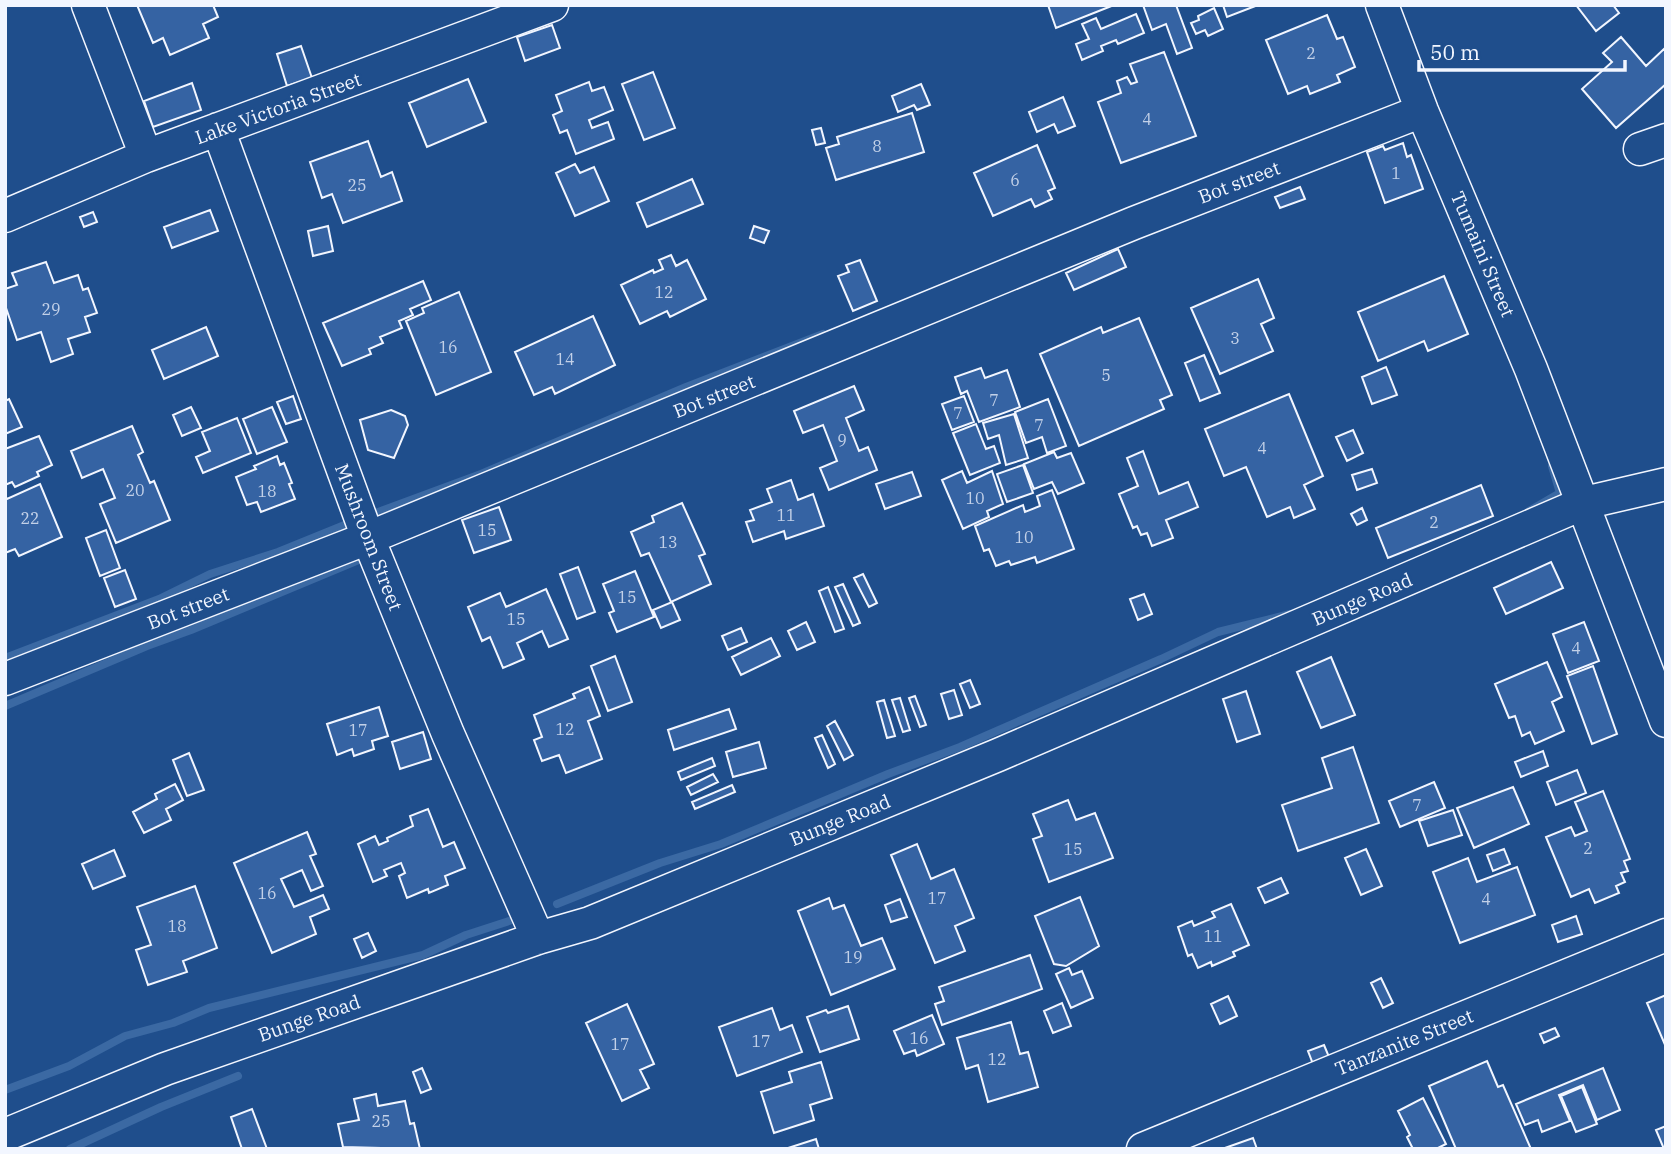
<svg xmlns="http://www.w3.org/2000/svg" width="1671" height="1154" font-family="'IBM Plex Serif',serif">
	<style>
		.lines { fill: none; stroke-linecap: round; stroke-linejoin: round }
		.stream { stroke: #3b69a3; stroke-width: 8 }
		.building { fill: #3563a3; stroke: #f2f6ff; stroke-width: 2 }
		.minor-casing { stroke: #f2f6ff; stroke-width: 35 }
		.minor { stroke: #1f4e8c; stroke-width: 32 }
		.labels { text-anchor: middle; stroke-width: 5; stroke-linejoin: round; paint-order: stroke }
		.number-label { font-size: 16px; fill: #c3d1e8 }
		.street-label { font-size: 19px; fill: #f2f6ff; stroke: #1f4e8c }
	</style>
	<rect width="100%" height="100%" fill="#1f4e8c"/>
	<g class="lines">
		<path class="stream" d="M1529,511L1560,493L1552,466
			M370,515L481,474L686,387L823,334
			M5,658L159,599L210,574L278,552L347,524L350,530
			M5,706L147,646L191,630L361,559L358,552
			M557,904L660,863L721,844L888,774L960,747L1161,659L1218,632L1290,614
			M5,1090L69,1066L125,1036L173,1023L209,1008L423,955L466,935L509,921
			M70,1149L161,1107L238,1076"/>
	</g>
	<path class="building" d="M137,5H213L218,17L203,24L209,38L170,55L163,38L153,43Z
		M1048,5H1114L1056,28Z
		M1143,5H1176L1192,48L1177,54L1166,24L1152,30Z
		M1223,5H1258L1227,17Z
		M1576,5H1613L1619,13L1596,31Z
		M1214,8L1223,29L1208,36L1205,30L1196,34L1191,23L1199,20L1198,16Z
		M1136,14L1144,33L1118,44L1116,40L1101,46L1103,51L1082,60L1076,44L1089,39L1082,24L1096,18L1101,29Z
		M1327,15L1337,39L1343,37L1355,67L1337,75L1340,82L1310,94L1307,86L1288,94L1266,40Z
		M552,25L560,48L525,61L517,37Z
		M1621,37L1646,66L1665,48L1666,84L1616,128L1582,89L1612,62L1603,53Z
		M301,46L312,78L287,86L277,54Z
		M1164,52L1196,136L1121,163L1098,102L1121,93L1117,81L1127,77L1131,84L1137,82L1130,64Z
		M653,72L675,128L644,140L622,84Z
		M468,79L486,122L427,147L409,103Z
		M589,82L592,91L604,87L613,110L589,120L592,128L608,122L614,139L576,154L567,130L560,133L553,115L562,111L556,95Z
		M192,83L201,110L153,127L144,101Z
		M921,84L930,105L917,110L914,105L898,112L892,96Z
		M1063,97L1075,126L1058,133L1054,124L1037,132L1029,112Z
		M912,113L924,152L836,180L826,148L839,144L837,137Z
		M821,128L825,143L816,145L812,130Z
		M368,141L381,177L392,172L402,201L343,223L332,194L322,198L310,162Z
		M1403,143L1407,157L1411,155L1423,189L1385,203L1367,152L1383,146L1385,150Z
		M1037,145L1055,188L1048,191L1052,199L1035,207L1031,199L993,216L974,173Z
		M575,164L580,173L594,167L609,201L575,216L556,173Z
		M692,179L703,204L647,227L637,203Z
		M1300,187L1305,199L1280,208L1275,197Z
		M210,210L218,231L172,248L164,227Z
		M93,212L97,222L84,227L80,217Z
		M328,226L333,251L313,256L308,231Z
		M754,226L769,231L764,243L750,238Z
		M1118,249L1126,267L1074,290L1066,273Z
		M671,255L676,266L687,260L706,299L670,317L667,311L640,324L621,285L653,270L654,273L663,269L659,260Z
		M860,260L877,301L853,311L838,276L849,272L846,265Z
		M46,262L54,283L78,275L83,290L88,288L97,313L85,317L90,332L68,339L73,354L51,362L41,332L17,340L5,305V289L17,285L12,273Z
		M1444,276L1468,334L1428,351L1424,341L1378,361L1358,312Z
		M1258,279L1274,318L1261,324L1273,351L1220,374L1191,308Z
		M423,281L431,300L410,309L413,315L399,321L402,328L380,337L383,343L369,349L371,354L342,366L323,323Z
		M459,292L491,372L436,395L406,321L424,313L422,308Z
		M593,316L615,365L555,394L552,387L534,395L515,352Z
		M1139,318L1172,395L1160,400L1164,409L1079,446L1040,354L1101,327L1103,333Z
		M206,327L218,356L164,379L152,350Z
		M1204,355L1220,393L1200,401L1185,363Z
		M1386,367L1397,395L1372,404L1362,377Z
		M981,368L985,378L1007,370L1020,407L979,422L967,391L961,394L955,377Z
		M854,386L864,410L846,418L859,451L868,447L877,470L829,490L820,468L837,461L823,425L803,433L794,411Z
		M1289,394L1323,476L1304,485L1315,509L1294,518L1290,507L1267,517L1246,467L1224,476L1205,429Z
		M293,396L301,419L286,424L277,402Z
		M964,396L974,422L952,430L942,404Z
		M9,399L22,427L5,434V401Z
		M1048,399L1066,446L1047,453L1042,437L1026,443L1015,412Z
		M191,407L201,428L182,436L173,415Z
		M272,407L287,442L257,454L243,419Z
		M391,410L405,416L408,425L394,458L368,450L360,420Z
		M1014,414L1028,458L1006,465L999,435L988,439L983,423Z
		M237,418L251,453L203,473L196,457L210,451L202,432Z
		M976,424L986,449L994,446L1000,463L970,475L953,433Z
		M132,426L143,452L138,455L150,483L154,481L170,520L116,543L100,504L115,498L103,469L82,478L71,451Z
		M1353,430L1363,453L1347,461L1336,437Z
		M39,436L52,465L37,472L39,476L15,487L12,482L5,485V449Z
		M1143,451L1159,494L1188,482L1198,507L1166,520L1173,538L1152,546L1147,533L1141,535L1137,526L1133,528L1119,494L1138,486L1127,458Z
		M1054,452L1057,458L1071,453L1084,483L1058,494L1052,482L1034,489L1024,464Z
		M277,456L280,465L284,463L292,483L289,484L295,499L261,512L257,502L247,505L236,477L256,469L254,466Z
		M1023,465L1033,493L1007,502L997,474Z
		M1372,469L1377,483L1357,490L1352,475Z
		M962,471L967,483L992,471L1003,504L987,511L989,517L963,529L942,480Z
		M912,472L921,496L885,509L876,484Z
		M791,480L798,500L813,494L824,526L786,539L784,531L753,542L746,522L754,520L750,510L772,502L767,489Z
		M40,484L62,537L19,556L15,549L5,553V496L7,499Z
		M1481,485L1493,516L1388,558L1376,528Z
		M1052,490L1074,549L1037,563L1035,557L1011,565L1009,561L996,566L989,549L984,551L975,526L1023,505L1025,512L1040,506L1037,496Z
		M682,503L705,554L699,556L711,584L671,602L649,553L641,556L631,532L654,522L652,516Z
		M499,507L511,540L474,553L462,520Z
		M1362,508L1367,520L1357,525L1351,514Z
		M106,530L120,568L100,576L86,538Z
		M1551,562L1563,588L1506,614L1494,588Z
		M578,567L595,612L577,619L560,574Z
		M125,570L136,599L115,607L104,578Z
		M635,571L654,617L617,632L609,613L614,611L603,584Z
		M863,574L877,603L869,607L854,578Z
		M843,584L860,623L853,626L835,587Z
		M828,587L844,629L835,632L819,591Z
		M546,589L568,639L549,647L542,631L517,643L524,659L503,668L490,637L482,641L468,607L500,593L506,607Z
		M1144,594L1152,614L1138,620L1130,599Z
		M672,602L680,620L661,628L653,610Z
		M806,622L815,642L797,650L788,631Z
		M1584,622L1599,661L1568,673L1553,634Z
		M741,628L747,642L728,650L722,636Z
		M771,638L780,656L741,675L732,657Z
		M615,656L632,702L608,711L591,666Z
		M1331,657L1355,715L1321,728L1297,672Z
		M1547,662L1562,697L1552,702L1564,731L1535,744L1530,732L1522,736L1515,716L1509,718L1495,684Z
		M1593,666L1617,734L1592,744L1567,676Z
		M970,680L980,704L970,708L960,684Z
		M589,687L600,716L588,721L602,759L566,773L559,755L542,761L534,740L542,737L534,715L575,698L573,694Z
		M954,690L962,715L949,719L941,694Z
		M1246,691L1260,734L1237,742L1223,699Z
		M915,696L926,725L920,727L909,698Z
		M900,698L910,730L903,732L892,700Z
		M884,700L895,736L887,738L877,702Z
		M379,707L388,736L372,741L374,749L354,756L352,749L337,755L327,724Z
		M729,709L736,729L674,750L668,730Z
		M835,721L853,755L844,760L827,726Z
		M423,732L431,759L400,769L392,742Z
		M822,735L835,764L828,768L815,738Z
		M759,742L766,768L733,777L726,752Z
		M1353,747L1379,823L1298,851L1282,805L1332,788L1322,758Z
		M1543,751L1548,766L1521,777L1515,762Z
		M189,753L204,790L187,796L173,760Z
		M712,758L715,766L681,780L678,772Z
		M1577,770L1586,793L1556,805L1547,782Z
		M713,774L718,782L691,795L687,787Z
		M1434,782L1445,808L1400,827L1389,801Z
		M175,784L183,800L166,809L171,820L144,833L133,812L157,799L155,794Z
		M732,785L735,792L695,809L692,802Z
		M1513,787L1529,824L1474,848L1457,808Z
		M1603,791L1630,859L1624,861L1628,871L1621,873L1625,882L1616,886L1619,893L1595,903L1589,889L1571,897L1546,837L1571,827L1575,836L1587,831L1575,802Z
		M1068,800L1076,820L1095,813L1113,858L1049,882L1033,839L1042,836L1033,814Z
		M428,809L443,847L454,842L465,868L445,876L448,885L429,893L428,889L407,898L399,876L405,873L401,863L384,870L387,876L373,882L358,844L375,836L379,845L388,841L387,838L413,826L410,816Z
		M1453,810L1462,835L1428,846L1419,821Z
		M307,832L316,854L310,856L323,886L311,891L302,870L281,879L294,907L323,895L329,909L310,917L316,934L272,953L234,863Z
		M917,844L931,879L954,869L974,918L955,926L965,951L935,963L891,855Z
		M1366,849L1382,886L1361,895L1345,858Z
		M1504,849L1510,864L1493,871L1487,855Z
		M114,850L125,876L93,889L82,864Z
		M1468,858L1477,882L1517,867L1535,915L1460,943L1433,872Z
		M1281,878L1288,893L1265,903L1258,888Z
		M195,886L217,948L183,961L187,972L148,985L136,950L151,945L137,907Z
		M1080,897L1099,946L1066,966L1054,964L1035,916Z
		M829,898L833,909L844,905L861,946L882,938L895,969L831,995L798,911Z
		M900,899L907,917L891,922L885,905Z
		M1231,904L1249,945L1233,952L1235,956L1212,966L1211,962L1198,968L1192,954L1188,956L1178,927L1192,921L1194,926L1215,917L1212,912Z
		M1576,916L1582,934L1558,942L1552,925Z
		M368,933L376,951L362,958L354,939Z
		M1030,955L1042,989L942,1025L935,1004L944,1001L939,987Z
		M1069,968L1072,975L1082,971L1093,998L1071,1008L1056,974Z
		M1381,978L1393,1003L1383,1008L1371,983Z
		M1666,995V1047L1647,1003Z
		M1228,996L1237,1016L1220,1024L1211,1004Z
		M1062,1003L1071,1026L1053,1033L1044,1011Z
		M627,1004L654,1064L640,1070L649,1088L622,1101L586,1023Z
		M848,1006L859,1039L820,1052L807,1017L826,1010L828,1013Z
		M772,1008L780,1030L792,1025L802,1052L737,1076L719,1027Z
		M932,1015L944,1044L917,1056L915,1050L904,1054L894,1031Z
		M1011,1022L1020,1054L1028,1052L1038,1087L988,1102L978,1065L966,1069L957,1038Z
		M1555,1028L1559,1036L1544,1043L1540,1034Z
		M1324,1045L1329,1057L1313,1064L1308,1051Z
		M1487,1061L1498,1087L1503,1085L1531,1149H1456L1429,1086Z
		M821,1062L832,1098L810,1105L814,1120L774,1133L761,1092L792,1082L789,1072Z
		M422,1068L431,1089L421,1093L413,1072Z
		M1603,1068L1620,1110L1597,1120L1583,1085L1559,1095L1570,1121L1542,1132L1538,1120L1525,1125L1516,1104Z
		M1582,1087L1597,1124L1576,1132L1561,1096Z
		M376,1094L378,1106L405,1101L410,1124L414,1123L420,1149L343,1147L338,1124L359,1120L354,1099Z
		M1423,1098L1446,1144L1436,1149H1413L1407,1137L1410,1135L1398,1111Z
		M252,1109L267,1149H242L231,1117Z
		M1666,1126V1149H1664L1656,1130Z
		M1253,1138L1257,1149H1222Z
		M816,1139L819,1149H785Z"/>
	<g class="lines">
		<defs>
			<path id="minor" d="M88,5L146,156
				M1382,5L1422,111L1531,369L1666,721
				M218,129L368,538L448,734L538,938
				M1640,149L1666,140
				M5,216L146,156L552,5
				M5,679L368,538L1134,223L1422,111
				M5,1135L165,1069L538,938L590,923L998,755L1584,503L1666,484
				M1143,1149L1666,935"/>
		</defs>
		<use href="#minor" class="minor-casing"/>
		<use href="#minor" class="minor"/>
	</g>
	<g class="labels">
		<g class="number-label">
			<text x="1311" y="59">2</text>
			<text x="1147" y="125">4</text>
			<text x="877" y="152">8</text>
			<text x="1396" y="179">1</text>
			<text x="1015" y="186">6</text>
			<text x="357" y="191">25</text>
			<text x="664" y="298">12</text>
			<text x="51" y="315">29</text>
			<text x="1235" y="344">3</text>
			<text x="448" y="353">16</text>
			<text x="565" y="365">14</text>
			<text x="1106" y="381">5</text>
			<text x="994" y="406">7</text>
			<text x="958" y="419">7</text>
			<text x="1039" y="431">7</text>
			<text x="842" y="446">9</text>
			<text x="1262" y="454">4</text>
			<text x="135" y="496">20</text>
			<text x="267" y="497">18</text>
			<text x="975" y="504">10</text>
			<text x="786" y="521">11</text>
			<text x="30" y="524">22</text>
			<text x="1434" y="528">2</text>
			<text x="487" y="536">15</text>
			<text x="1024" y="543">10</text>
			<text x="668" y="548">13</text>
			<text x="627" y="603">15</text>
			<text x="516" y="625">15</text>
			<text x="1576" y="654">4</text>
			<text x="565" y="735">12</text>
			<text x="358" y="736">17</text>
			<text x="1417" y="811">7</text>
			<text x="1588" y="854">2</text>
			<text x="1073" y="855">15</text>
			<text x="267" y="899">16</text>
			<text x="937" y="904">17</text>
			<text x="1486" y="905">4</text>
			<text x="177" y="932">18</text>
			<text x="1213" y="942">11</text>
			<text x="853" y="963">19</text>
			<text x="919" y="1044">16</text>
			<text x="761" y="1047">17</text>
			<text x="620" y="1050">17</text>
			<text x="997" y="1065">12</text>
			<text x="381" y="1127">25</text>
		</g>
		<g class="street-label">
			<text transform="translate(278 108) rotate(-20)" y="7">Lake Victoria Street</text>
			<text transform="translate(1239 182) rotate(-21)" y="7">Bot street</text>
			<text transform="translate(1483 254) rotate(67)" y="7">Tumaini Street</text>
			<text transform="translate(714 396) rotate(-22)" y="7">Bot street</text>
			<text transform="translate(369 537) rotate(69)" y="7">Mushroom Street</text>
			<text transform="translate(1362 599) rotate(-23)" y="7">Bunge Road</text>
			<text transform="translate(188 608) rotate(-21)" y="7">Bot street</text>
			<text transform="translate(840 820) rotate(-22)" y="7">Bunge Road</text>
			<text transform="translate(309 1018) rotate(-19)" y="7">Bunge Road</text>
			<text transform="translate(1404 1042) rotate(-22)" y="7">Tanzanite Street</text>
		</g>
	</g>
	<rect width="1671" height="1154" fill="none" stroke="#f2f6ff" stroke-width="14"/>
	<path d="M1419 60v10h206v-10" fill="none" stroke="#f2f6ff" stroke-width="3.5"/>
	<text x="1430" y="60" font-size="21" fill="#f2f6ff" stroke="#1f4e8c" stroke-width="5" paint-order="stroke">50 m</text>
</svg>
